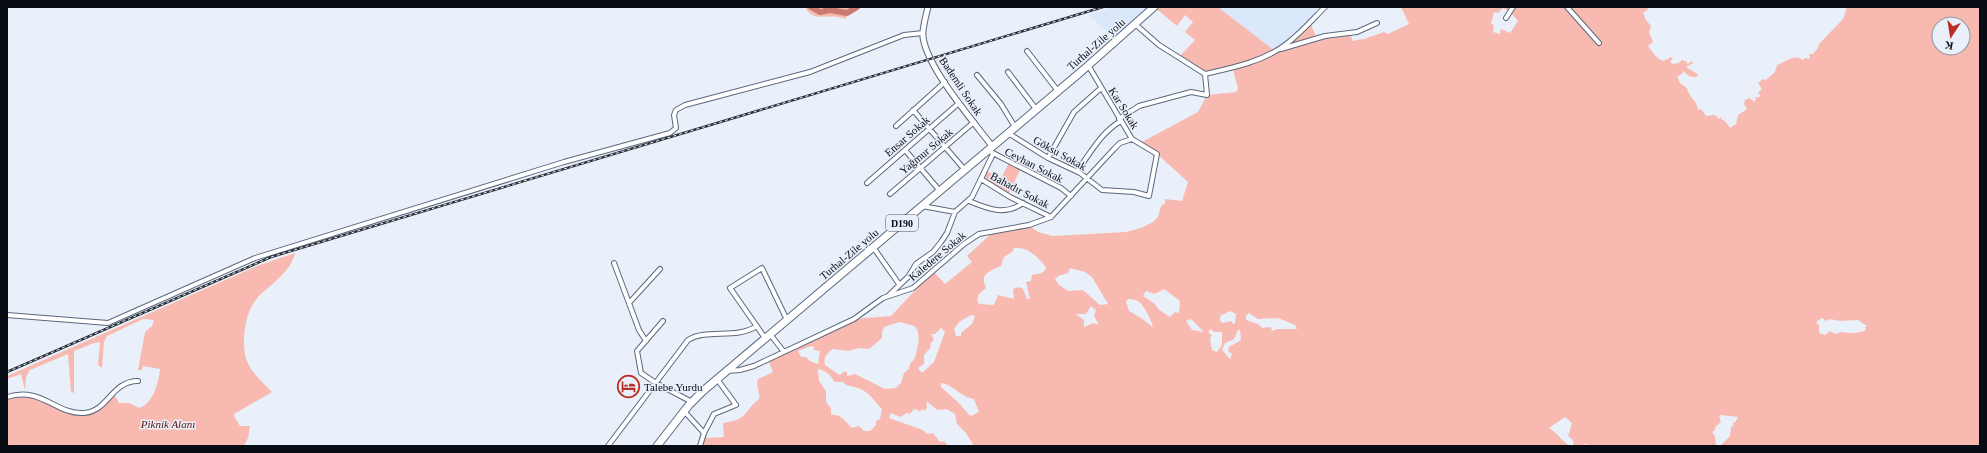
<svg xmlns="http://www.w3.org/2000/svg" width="1987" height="453" font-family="'Times New Roman',serif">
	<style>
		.built { fill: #dbe7fa }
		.green { fill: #f8bab0; fill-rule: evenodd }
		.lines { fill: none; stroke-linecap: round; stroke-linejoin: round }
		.river { stroke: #ca7a6f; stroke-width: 6 }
		.minor-casing { stroke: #5a687e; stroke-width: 6 }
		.tertiary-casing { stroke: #5a687e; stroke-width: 7 }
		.primary-casing { stroke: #5a687e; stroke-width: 9 }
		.minor { stroke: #fff; stroke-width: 4 }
		.tertiary { stroke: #fff; stroke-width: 5 }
		.primary { stroke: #fff; stroke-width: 7 }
		.rail-casing { stroke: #2b3038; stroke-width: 2.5 }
		.rail { stroke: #e9f0fa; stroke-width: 1; stroke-dasharray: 3; stroke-linecap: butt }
		.labels { text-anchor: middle; stroke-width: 3; stroke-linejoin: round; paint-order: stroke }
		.shield { fill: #e9f0fa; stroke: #4c515a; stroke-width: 1 }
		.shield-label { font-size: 10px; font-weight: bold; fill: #080d15 }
		.street-label { font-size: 11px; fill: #080d15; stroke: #e9f0fa }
		.poi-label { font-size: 11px; fill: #080d15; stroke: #e9f0fa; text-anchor: start }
		.park-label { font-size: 11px; font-style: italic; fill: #570e09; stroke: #e9f0fa }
	</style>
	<rect width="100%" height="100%" fill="#e9f0fa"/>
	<path class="built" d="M1113,7H1154L1116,40L1088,15Z
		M1218,7H1319L1318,15L1297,35L1275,51Z"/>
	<path class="green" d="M805,7L822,9L861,7C856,12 849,13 845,19C831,12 813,24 805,7Z
		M1154,7H1218L1275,51L1310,22L1317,39L1351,33L1352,41L1364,39L1384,32L1388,34L1409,24L1401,7H1650L1645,12H1643L1646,20L1651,26L1649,32L1653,42L1648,46C1653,52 1656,59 1664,61L1671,57L1673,59L1670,61L1672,64L1679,63L1682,60L1687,62V64L1693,61V63L1686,67L1699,75L1695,77L1689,76L1683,71L1682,74L1678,76C1678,84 1682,84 1687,88C1689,98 1697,100 1698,110L1701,109L1706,116L1715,115L1719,119L1721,117V119L1725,121L1730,128L1736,124L1738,115L1747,109L1744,104L1745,100L1749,98L1755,102L1756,97H1761L1758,92L1762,89L1758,83L1763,79L1766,80L1775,72L1777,65C1785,62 1795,53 1803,60L1805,58L1810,59L1809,54H1813L1818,48L1819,44L1843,19L1847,7H1980V446H1720L1730,436L1731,427L1734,425L1732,424L1736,421L1738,417L1721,415L1719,416L1721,422L1715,427V430L1712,432L1715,436L1716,446H1589L1585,443V446H1574L1573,440L1568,436L1572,423L1565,417L1549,428C1555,431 1562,441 1570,446H974L966,433L957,424L955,414L947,409L937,410L929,403L926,402L927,407L925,411L922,409L920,412L918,410L914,409L910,414L907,413L900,417L891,413L889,418L923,430L927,434L933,433L940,442L944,441L948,446H700L704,433L707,438L724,437L723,423C749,419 741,414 759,399C761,392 755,386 758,379L773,372L768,360L854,319L891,316L933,271L945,284L972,262L967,256L994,231L1029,225L1038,232L1053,236L1126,232L1141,228L1153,222L1158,217L1161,206L1165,203V199L1182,201L1188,182L1157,154L1140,143L1198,112L1207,95L1236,92L1238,88L1232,67L1205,74L1178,58L1195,40L1185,32L1193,22L1185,15L1177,26ZM1503,8L1510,12L1518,21L1510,33L1501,29L1500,34L1493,32L1494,25L1491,24L1494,12L1498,13ZM1939,24H1963V48H1939ZM1014,248C1027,246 1039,258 1046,267C1044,275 1039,273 1032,275L1031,281L1026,282L1030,299H1027L1023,289L1019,287L1013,289L1014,299L998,295L994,305L979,304L977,300L979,294L986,288C986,286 984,284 984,282C982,272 995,269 1001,266L1004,257L1012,252ZM1070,268L1085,272L1092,277L1108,304L1100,305L1083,290L1068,291L1059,285L1055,279L1058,276L1068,273ZM1164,289L1180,301L1179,313L1175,312L1170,317L1158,309L1155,304L1143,296L1146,291L1155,294ZM1128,299C1131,299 1136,300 1138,301C1144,305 1152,321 1153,327L1141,318L1129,311L1126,302ZM1091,306L1096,310L1094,316L1099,325L1093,323L1084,327V320L1076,314H1086ZM1230,311L1236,314L1235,323L1233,324L1231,321L1223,323L1220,321V316ZM1249,313L1258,319L1278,318L1295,325L1297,329H1277L1272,331L1271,327L1262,328L1258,324L1246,320V316ZM971,315L975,316L972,324L961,333V336H956L954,329L959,322ZM1822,318L1826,321L1830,319L1840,321L1858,320L1867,326L1865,327L1866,330C1858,334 1847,333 1841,332L1835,334L1830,331L1825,335L1819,333V325L1816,322ZM1191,319L1204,332L1192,330L1186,321ZM899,322L915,326C922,337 917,347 915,358L910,364L909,369L904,373L901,383L896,388L885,389L855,374L847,376V373L845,371L840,375L838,374L825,365C823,358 827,353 833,349L848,351L859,348L869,349L882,338V332L884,327ZM941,328L945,332L934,362L923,372H921L918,368L924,364V355L931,347L930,344L934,340L931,334H935ZM1211,329L1214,332H1222V345L1217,352L1212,350L1210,338L1212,335L1208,332ZM1238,330H1240L1241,340L1229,347L1228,351L1232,354L1230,359L1222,350L1225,343L1234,339ZM811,346L814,347V350L820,351L818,364L810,361L806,357H801L798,351ZM818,369C824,370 832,375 834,382H843L846,385C869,390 867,393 882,409L880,419L876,421V425L870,431H864L859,426L852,428C846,422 840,413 831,415V408L826,402V391L819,381ZM941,383C953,384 960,397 974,399L979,412L971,416L969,415L959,403L941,387Z
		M1009,162L1021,168L1008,195L981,179L985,170L1001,179Z
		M295,253C291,272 271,284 258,297C250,307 247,316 245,328C241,362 249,369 272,392L234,414L235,418L240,426H250L248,438L244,446H10L7,444V397L31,395L67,410L91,412L113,392L119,403H129L139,408C153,404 159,382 160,369L143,366L142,370H138L145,332L152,326L154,320L143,319L107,336L104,342L102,368L98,365L100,342L94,343L74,351V393L71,392L68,354L30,370L26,377L25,390L21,374L7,379V376L257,266Z"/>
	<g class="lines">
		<path class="river" d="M811,7L820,12L830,10L847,13L857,7"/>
		<defs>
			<path id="minor" d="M1567,7L1599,43
				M1506,18L1513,7
				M1135,24L1159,45L1205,74C1232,68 1262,62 1285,45C1300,34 1312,20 1325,7
				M1281,49L1325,36L1357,32L1377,23
				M1027,51L1058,91
				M1008,72L1036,109
				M977,75L1001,104L1015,127
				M913,110L965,170
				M1119,119L1139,106L1191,92L1207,95L1205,74
				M896,126L945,82
				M1008,133L1048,158L1080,173L1102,190L1134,192L1149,196L1157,154L1132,139L1088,65
				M905,150L940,191
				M991,152L1061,188L1071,196
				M1048,158L1074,112L1101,88
				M1077,171C1090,154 1101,132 1121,121
				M981,179L1010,197L1051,217
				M867,183L959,103
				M890,194L974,122
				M969,201C988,209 1005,216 1023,203
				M922,206L955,212L972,197L993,154
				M873,247L899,284
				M614,263L639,330L646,341
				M888,296L908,277L916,264L933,252L941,242L947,233L955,212
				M629,303L660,269
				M7,315L108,323L255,258L564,162L670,133L676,128L674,115L676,110L685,105L810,72L904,35L923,33
				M663,321L637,351L641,373L656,383L692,402
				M770,334L784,352
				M765,338L730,288L762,268L787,320
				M727,371L740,370L754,366L854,319L883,298L913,288L964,244L979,234L1029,225L1051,217L1114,149L1120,143L1132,139
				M7,397C42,386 56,415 84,413C109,411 111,381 138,381
				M684,411L704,433L700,446
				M704,433L714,414L736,405L717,379
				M608,446L688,340C708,328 735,340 757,326"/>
			<path id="tertiary" d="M928,7C926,16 922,28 923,37C927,68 973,121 992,146"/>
			<path id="primary" d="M657,446L689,405L703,391L1083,70L1154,7"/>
		</defs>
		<use href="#minor" class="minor-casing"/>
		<use href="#tertiary" class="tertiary-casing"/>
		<use href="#primary" class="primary-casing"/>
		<use href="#minor" class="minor"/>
		<use href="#tertiary" class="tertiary"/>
		<use href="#primary" class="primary"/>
		<defs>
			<path id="rail" d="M7,372L271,257L1103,7"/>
		</defs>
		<use href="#rail" class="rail-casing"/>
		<use href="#rail" class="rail"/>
	</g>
	<defs>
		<symbol id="hotel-ring" viewBox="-11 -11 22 22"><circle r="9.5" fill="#e9f0fa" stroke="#bb2d23" stroke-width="1.5"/><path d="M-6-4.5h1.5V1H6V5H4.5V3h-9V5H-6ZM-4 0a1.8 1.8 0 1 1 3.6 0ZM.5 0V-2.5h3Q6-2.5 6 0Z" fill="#bb2d23"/></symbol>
	</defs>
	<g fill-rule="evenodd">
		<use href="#hotel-ring" x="616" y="374" width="25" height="25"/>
	</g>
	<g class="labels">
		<rect class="shield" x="886" y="215" width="32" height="16" rx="3"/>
		<g class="shield-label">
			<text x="902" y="227">D190</text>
		</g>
		<g class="street-label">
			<text transform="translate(1096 44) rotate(-41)" y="4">Turhal-Zile yolu</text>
			<text transform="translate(961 86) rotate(56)" y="4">Bademli Sokak</text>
			<text transform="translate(1124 108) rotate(58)" y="4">Kar Sokak</text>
			<text transform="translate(907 136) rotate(-41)" y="4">Ensar Sokak</text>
			<text transform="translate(926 151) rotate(-40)" y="4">Yağmur Sokak</text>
			<text transform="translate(1060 153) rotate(29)" y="4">Göksu Sokak</text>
			<text transform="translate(1034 165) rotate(27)" y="4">Ceyhan Sokak</text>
			<text transform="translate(1020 190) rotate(28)" y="4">Bahadır Sokak</text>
			<text transform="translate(849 254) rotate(-40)" y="4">Turhal-Zile yolu</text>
			<text transform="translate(937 256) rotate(-40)" y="4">Kaledere Sokak</text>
		</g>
		<g class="poi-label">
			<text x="644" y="391">Talebe Yurdu</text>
		</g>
		<g class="park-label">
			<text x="168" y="428">Piknik Alanı</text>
		</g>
	</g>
	<rect width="1987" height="453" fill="none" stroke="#080d15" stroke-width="16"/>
	<g transform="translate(1951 36) rotate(192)"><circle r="19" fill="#e9f0fa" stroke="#8f959e"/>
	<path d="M0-3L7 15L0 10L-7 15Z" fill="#bb2d23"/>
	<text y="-6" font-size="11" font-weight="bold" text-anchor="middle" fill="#080d15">K</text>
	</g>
</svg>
